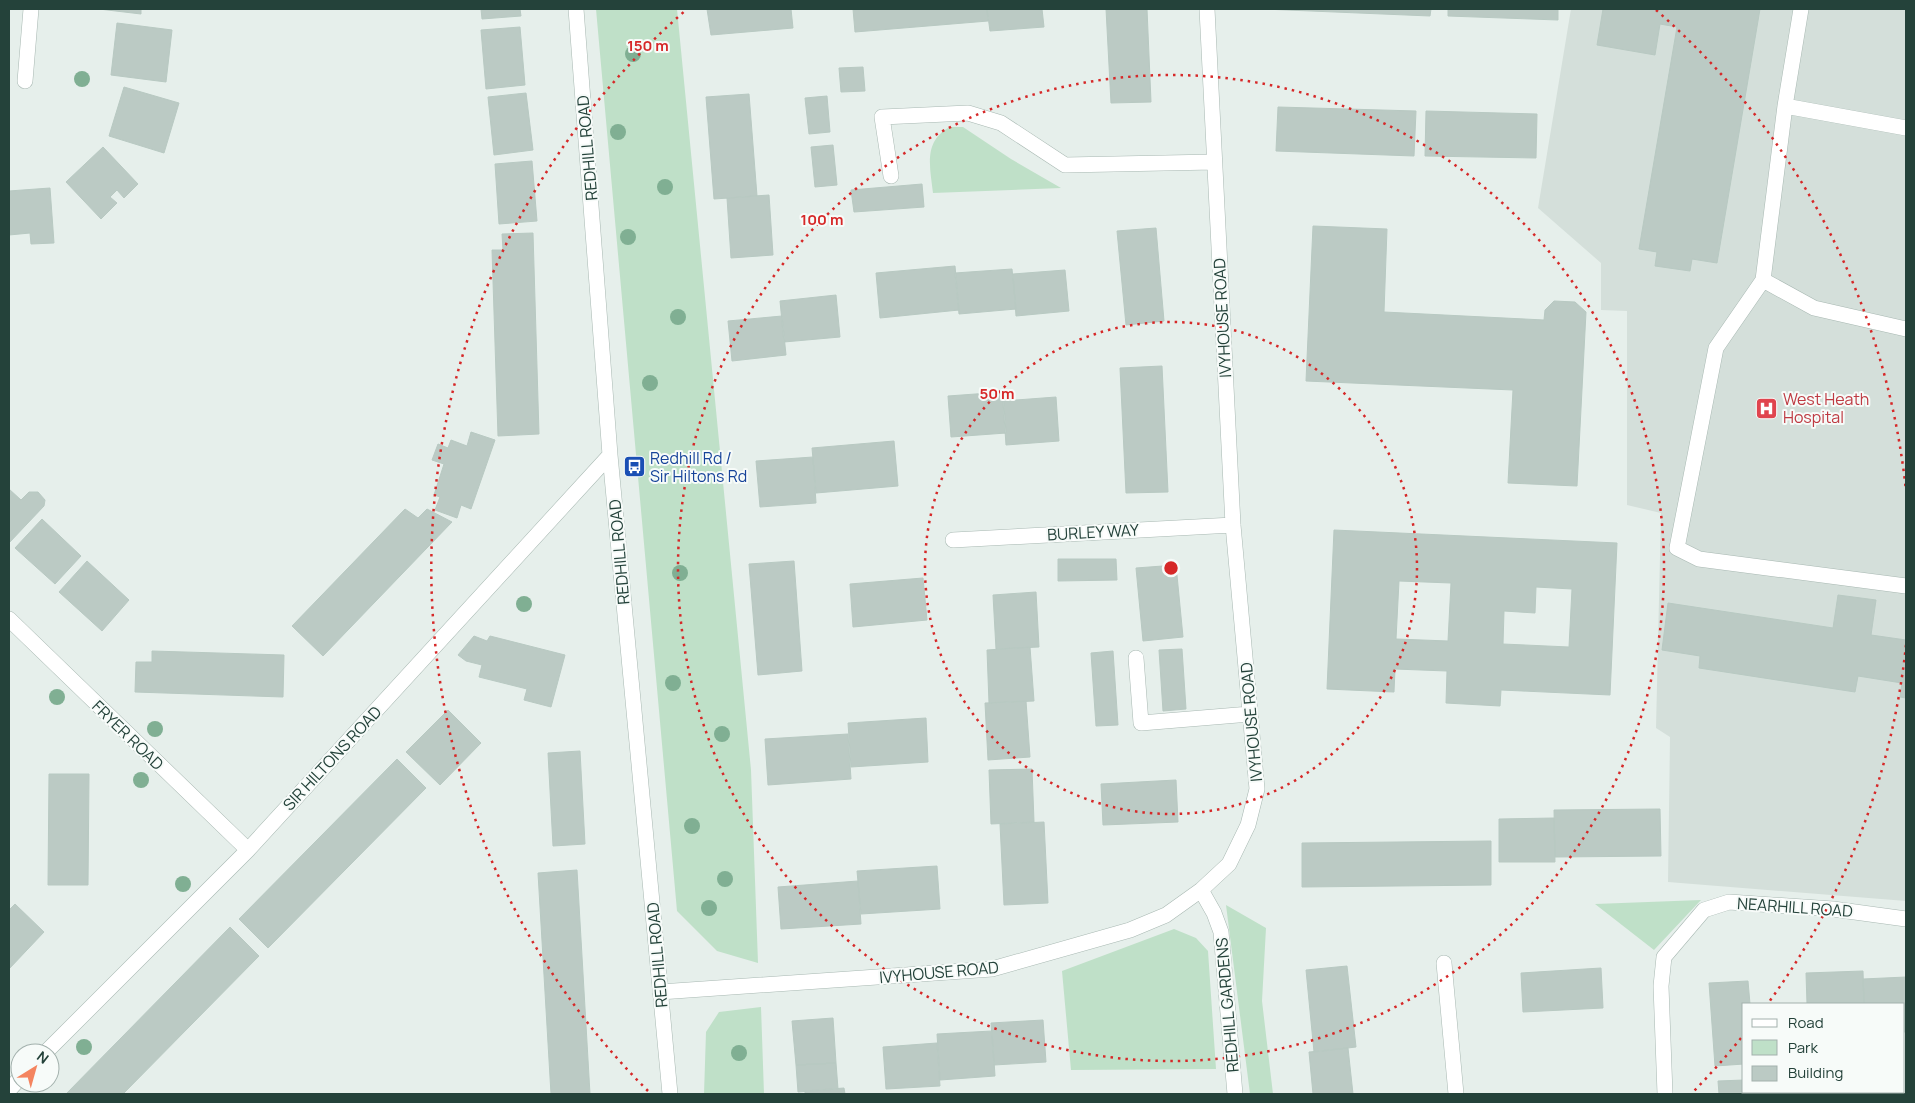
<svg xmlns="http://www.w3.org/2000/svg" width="1915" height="1103" viewBox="0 0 1915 1103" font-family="Manrope,sans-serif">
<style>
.built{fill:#d4dfda}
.green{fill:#bfe0c8}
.building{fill:#bbcac4;stroke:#b8c9c2;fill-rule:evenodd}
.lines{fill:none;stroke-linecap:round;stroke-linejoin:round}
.minor-casing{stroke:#a8b8b2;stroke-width:16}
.minor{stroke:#fff;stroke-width:15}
.tree{fill:#80af93}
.ring{fill:none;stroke:#d62828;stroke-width:2.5;stroke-dasharray:2.5 5}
.labels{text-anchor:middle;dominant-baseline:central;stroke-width:4;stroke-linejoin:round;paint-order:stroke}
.street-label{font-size:16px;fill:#24423a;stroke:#f7fbf9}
.health-label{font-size:16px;fill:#be3a42;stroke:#f7fbf9;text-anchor:start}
.transit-label{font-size:16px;fill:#164399;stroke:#f7fbf9;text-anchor:start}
.centre{fill:#d62828;stroke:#f7fbf9;stroke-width:2.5}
.ring-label{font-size:15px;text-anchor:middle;font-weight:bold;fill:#d62828;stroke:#f7fbf9;stroke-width:4;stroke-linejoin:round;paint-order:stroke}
</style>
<rect width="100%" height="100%" fill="#e6efeb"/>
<path class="built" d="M1571 9H1906V901L1668 882 1670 737 1656 728 1661 513 1627 505V311L1601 310V263L1538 208Z"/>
<path class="green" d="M596 9H677L751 770 758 963 717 951 677 911Z
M950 127H963L1011 159 1061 188 933 193C930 167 923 141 950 127Z
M1701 900 1654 950 1595 904Z
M1226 905 1266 928 1262 1001 1273 1094H1250Z
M1174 929 1196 938 1208 951 1216 1069 1071 1070 1062 971Z
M761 1007 764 1094H704L706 1032 719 1012Z"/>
<path class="building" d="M99 9H141V14Z
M481 9H520L521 16 482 19Z
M707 9H791L793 28 711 35Z
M853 9H987L988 21 855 32Z
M987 9H1042L1044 27 990 31Z
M1106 9H1147L1151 102 1111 103Z
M1263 9H1431L1430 16Z
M1448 9H1558V20L1448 16Z
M1603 9H1760L1717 263 1692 259 1690 271 1655 266 1657 252 1639 249 1677 27 1660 24 1655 55 1597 45Z
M117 23 172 30 166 82 111 75Z
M520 27 525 85 486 89 481 30Z
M863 67 865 91 841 92 839 68Z
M124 87 179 103 164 153 109 136Z
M526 93 533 150 494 155 488 97Z
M749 94 757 196 714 199 706 97Z
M827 96 830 132 809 134 805 98Z
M1278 107 1416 111 1414 156 1276 151Z
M1426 111 1537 114 1536 158 1425 156Z
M833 145 837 185 815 187 811 147Z
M103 147 138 184 124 198 117 190 110 197 117 203 101 219 66 182Z
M532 161 537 221 499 224 495 164Z
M922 184 924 207 854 212 851 190Z
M50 188 54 243 31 244 30 233 9 235V191Z
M769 195 773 255 731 258 727 198Z
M1313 226 1387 229 1384 312 1544 320 1545 310 1554 301 1575 302 1586 312 1577 486 1508 483 1513 390 1306 381Z
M1156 228 1164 321 1126 325 1117 231Z
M533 233 539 434 498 436 492 250H503L502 234Z
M955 266 959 310 880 318 876 273Z
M1012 269 1016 309 959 314 955 273Z
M1065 270 1069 311 1016 316 1013 274Z
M836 295 840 337 784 342 780 301Z
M782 316 786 355 732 361 728 321Z
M1162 366 1168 492 1126 493 1120 368Z
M1003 392 1006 433 951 437 948 396Z
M1056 397 1059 441 1006 445 1003 401Z
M471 432 495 440 471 509 461 505 457 518 435 510 440 497 434 495 444 464 432 460 438 444 448 448 451 440 467 446Z
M894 441 898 486 816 493 812 448Z
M813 457 816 503 760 507 756 461Z
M9 489 21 500 29 492H38L45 500 44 506 9 543Z
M405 509 418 518 427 509 452 522 323 656 292 626Z
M42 519 81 556 55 584 15 548Z
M1334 530 1617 543 1610 695 1501 690 1500 706 1446 703 1447 671 1395 669 1394 692 1327 689ZM1399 581 1451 583 1448 641 1396 639ZM1536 587 1572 589 1569 647 1503 644 1504 611 1535 613Z
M1058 559H1116L1117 580 1058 581Z
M87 561 129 600 102 631 59 592Z
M794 561 802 671 758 675 749 564Z
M1176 565 1183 637 1143 641 1136 568Z
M923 578 927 620 853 627 850 584Z
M1036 592 1039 647 996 649 993 595Z
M1838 595 1876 600 1871 635 1906 640V698L1900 697 1902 683 1858 676 1855 692 1699 668 1700 656 1662 650 1668 603 1833 628Z
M474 636 487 641 490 636 565 655 551 707 524 700 527 689 479 677 482 665 466 661 458 655Z
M1030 647 1034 701 989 703 987 650Z
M1182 649 1186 709 1163 711 1159 650Z
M152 651 284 655 283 697 135 692 136 662H152Z
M1113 651 1118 725 1096 726 1091 653Z
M1026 701 1030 757 988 760 985 703Z
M448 710 481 743 440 785 406 752Z
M926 718 928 762 851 767 848 723Z
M848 734 851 779 768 785 765 739Z
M580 751 585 844 553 846 548 753Z
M397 759 426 788 268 948 239 919Z
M1032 769 1034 822 991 824 989 770Z
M49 774H89L88 885H48Z
M1176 780 1178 822 1103 825 1101 784Z
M1660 809 1661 856 1555 857 1554 810Z
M1554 818 1555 862H1499V819Z
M1044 822 1048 903 1004 905 1000 824Z
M1491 841V885L1302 887V843Z
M937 866 940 909 861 914 857 871Z
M577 870 590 1094H551L538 873Z
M858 881 861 924 781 929 778 887Z
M15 904 44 932 9 969V910Z
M230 927 259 956 123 1094H66Z
M1347 966 1356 1047 1314 1052 1306 970Z
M1601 968 1603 1008 1523 1012 1521 973Z
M1863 971 1864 1004H1807L1806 973Z
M1906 977V1032H1904V1004H1864L1863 979Z
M1748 981 1750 1004H1744V1064L1715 1066 1709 983Z
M833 1018 836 1063 796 1065 792 1021Z
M1043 1020 1046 1062 994 1065 991 1023Z
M992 1031 995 1076 940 1080 937 1034Z
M937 1043 940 1086 886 1089 883 1047Z
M1348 1048 1353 1094H1313L1309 1052Z
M836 1063 838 1089 798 1092 796 1065Z
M1744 1080V1092H1758V1094H1719L1718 1081Z
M844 1088 845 1094H805V1091Z"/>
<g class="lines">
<defs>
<path id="minor" d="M576 9 610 455 670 1094
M1801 9 1785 106 1763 280 1716 348 1677 548 1699 559 1906 586
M25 81 31 9
M1785 106 1906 128
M891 176 882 117 968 113 1001 123 1065 165 1214 162
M1763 280 1814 308 1906 329
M953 540 1233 525
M9 619 248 850
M1136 658 1141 723 1250 714
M1201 890 1214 913 1221 932 1235 1094
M1444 963 1456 1094
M660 992 992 969 1130 930 1166 915 1201 890 1229 864 1248 825 1257 789 1233 525 1207 9
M45 1053 248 850 610 455
M9 1090 20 1078
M1665 1094 1661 986 1664 957 1704 910 1729 902 1833 909 1906 919"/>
</defs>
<use href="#minor" class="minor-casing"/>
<use href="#minor" class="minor"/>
</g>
<g class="tree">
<circle cx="633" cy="54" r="8"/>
<circle cx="82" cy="79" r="8"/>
<circle cx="618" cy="132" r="8"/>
<circle cx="665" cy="187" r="8"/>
<circle cx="628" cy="237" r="8"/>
<circle cx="678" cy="317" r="8"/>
<circle cx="650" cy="383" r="8"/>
<circle cx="680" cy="573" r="8"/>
<circle cx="524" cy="604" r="8"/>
<circle cx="673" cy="683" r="8"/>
<circle cx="57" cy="697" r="8"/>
<circle cx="155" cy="729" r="8"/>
<circle cx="722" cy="734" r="8"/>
<circle cx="141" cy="780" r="8"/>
<circle cx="692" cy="826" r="8"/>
<circle cx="725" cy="879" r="8"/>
<circle cx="183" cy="884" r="8"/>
<circle cx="709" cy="908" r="8"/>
<circle cx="84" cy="1047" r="8"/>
<circle cx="739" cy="1053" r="8"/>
</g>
<g class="ring">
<circle cx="1171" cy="568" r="246"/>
<circle cx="1171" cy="568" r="493"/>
<path d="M1906 645A739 739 0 0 1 1769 1002M1741 1038A739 739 0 0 1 1694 1091M648 1091A739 739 0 0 1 686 10M1656 10A739 739 0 0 1 1906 491"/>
</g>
<defs>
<symbol id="hospital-square" viewBox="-11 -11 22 22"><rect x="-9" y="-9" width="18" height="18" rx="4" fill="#e0444e" stroke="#f7fbf9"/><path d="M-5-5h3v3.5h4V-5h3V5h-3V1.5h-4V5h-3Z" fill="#fff"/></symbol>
<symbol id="bus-square" viewBox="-11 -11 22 22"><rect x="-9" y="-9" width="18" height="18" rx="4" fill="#1a4fb4" stroke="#f7fbf9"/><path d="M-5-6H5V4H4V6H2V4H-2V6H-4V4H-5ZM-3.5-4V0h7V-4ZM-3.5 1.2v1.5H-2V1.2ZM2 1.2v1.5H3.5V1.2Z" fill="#fff"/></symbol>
</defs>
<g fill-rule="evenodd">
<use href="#hospital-square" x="1754" y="396" width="25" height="25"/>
<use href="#bus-square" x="622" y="454" width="25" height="25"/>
</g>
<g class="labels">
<g class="street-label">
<text transform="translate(587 148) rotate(-95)">REDHILL ROAD</text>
<text transform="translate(1222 318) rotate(-93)">IVYHOUSE ROAD</text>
<text transform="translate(1093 532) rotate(-3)">BURLEY WAY</text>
<text transform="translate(619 552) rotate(-95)">REDHILL ROAD</text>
<text transform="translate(1251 722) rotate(-95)">IVYHOUSE ROAD</text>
<text transform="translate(128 735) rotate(44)">FRYER ROAD</text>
<text transform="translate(332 758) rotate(-47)">SIR HILTONS ROAD</text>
<text transform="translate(1795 907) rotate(4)">NEARHILL ROAD</text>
<text transform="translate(657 955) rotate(-95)">REDHILL ROAD</text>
<text transform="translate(939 972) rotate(-5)">IVYHOUSE ROAD</text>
<text transform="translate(1227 1005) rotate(-95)">REDHILL GARDENS</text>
</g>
<g class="health-label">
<text x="1783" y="399">West Heath<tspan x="1783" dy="18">Hospital</tspan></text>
</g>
<g class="transit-label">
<text x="650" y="458">Redhill Rd /<tspan x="650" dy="18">Sir Hiltons Rd</tspan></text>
</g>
</g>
<circle cx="1171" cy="568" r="8" class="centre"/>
<g class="ring-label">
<text x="648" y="51">150 m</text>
<text x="822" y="225">100 m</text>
<text x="997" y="399">50 m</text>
</g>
<rect width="1915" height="1103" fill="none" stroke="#24423a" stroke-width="20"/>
<rect x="1742" y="1003" width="162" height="90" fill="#f7fbf9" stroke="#a3b1ad"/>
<rect x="1752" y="1019" width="25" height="8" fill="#ffffff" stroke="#a3b1ad"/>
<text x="1788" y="1028" font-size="15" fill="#24423a">Road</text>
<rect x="1752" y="1040" width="25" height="15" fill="#bfe0c8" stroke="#a3b1ad"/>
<text x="1788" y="1053" font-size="15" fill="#24423a">Park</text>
<rect x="1752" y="1066" width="25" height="15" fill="#bbcac4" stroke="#a3b1ad"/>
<text x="1788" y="1078" font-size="15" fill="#24423a">Building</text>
<g transform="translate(35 1068) rotate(37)"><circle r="24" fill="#f7fbf9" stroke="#a3b1ad"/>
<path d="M0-4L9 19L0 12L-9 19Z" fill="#f4845f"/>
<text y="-8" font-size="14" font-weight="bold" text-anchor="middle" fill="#24423a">N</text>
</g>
</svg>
